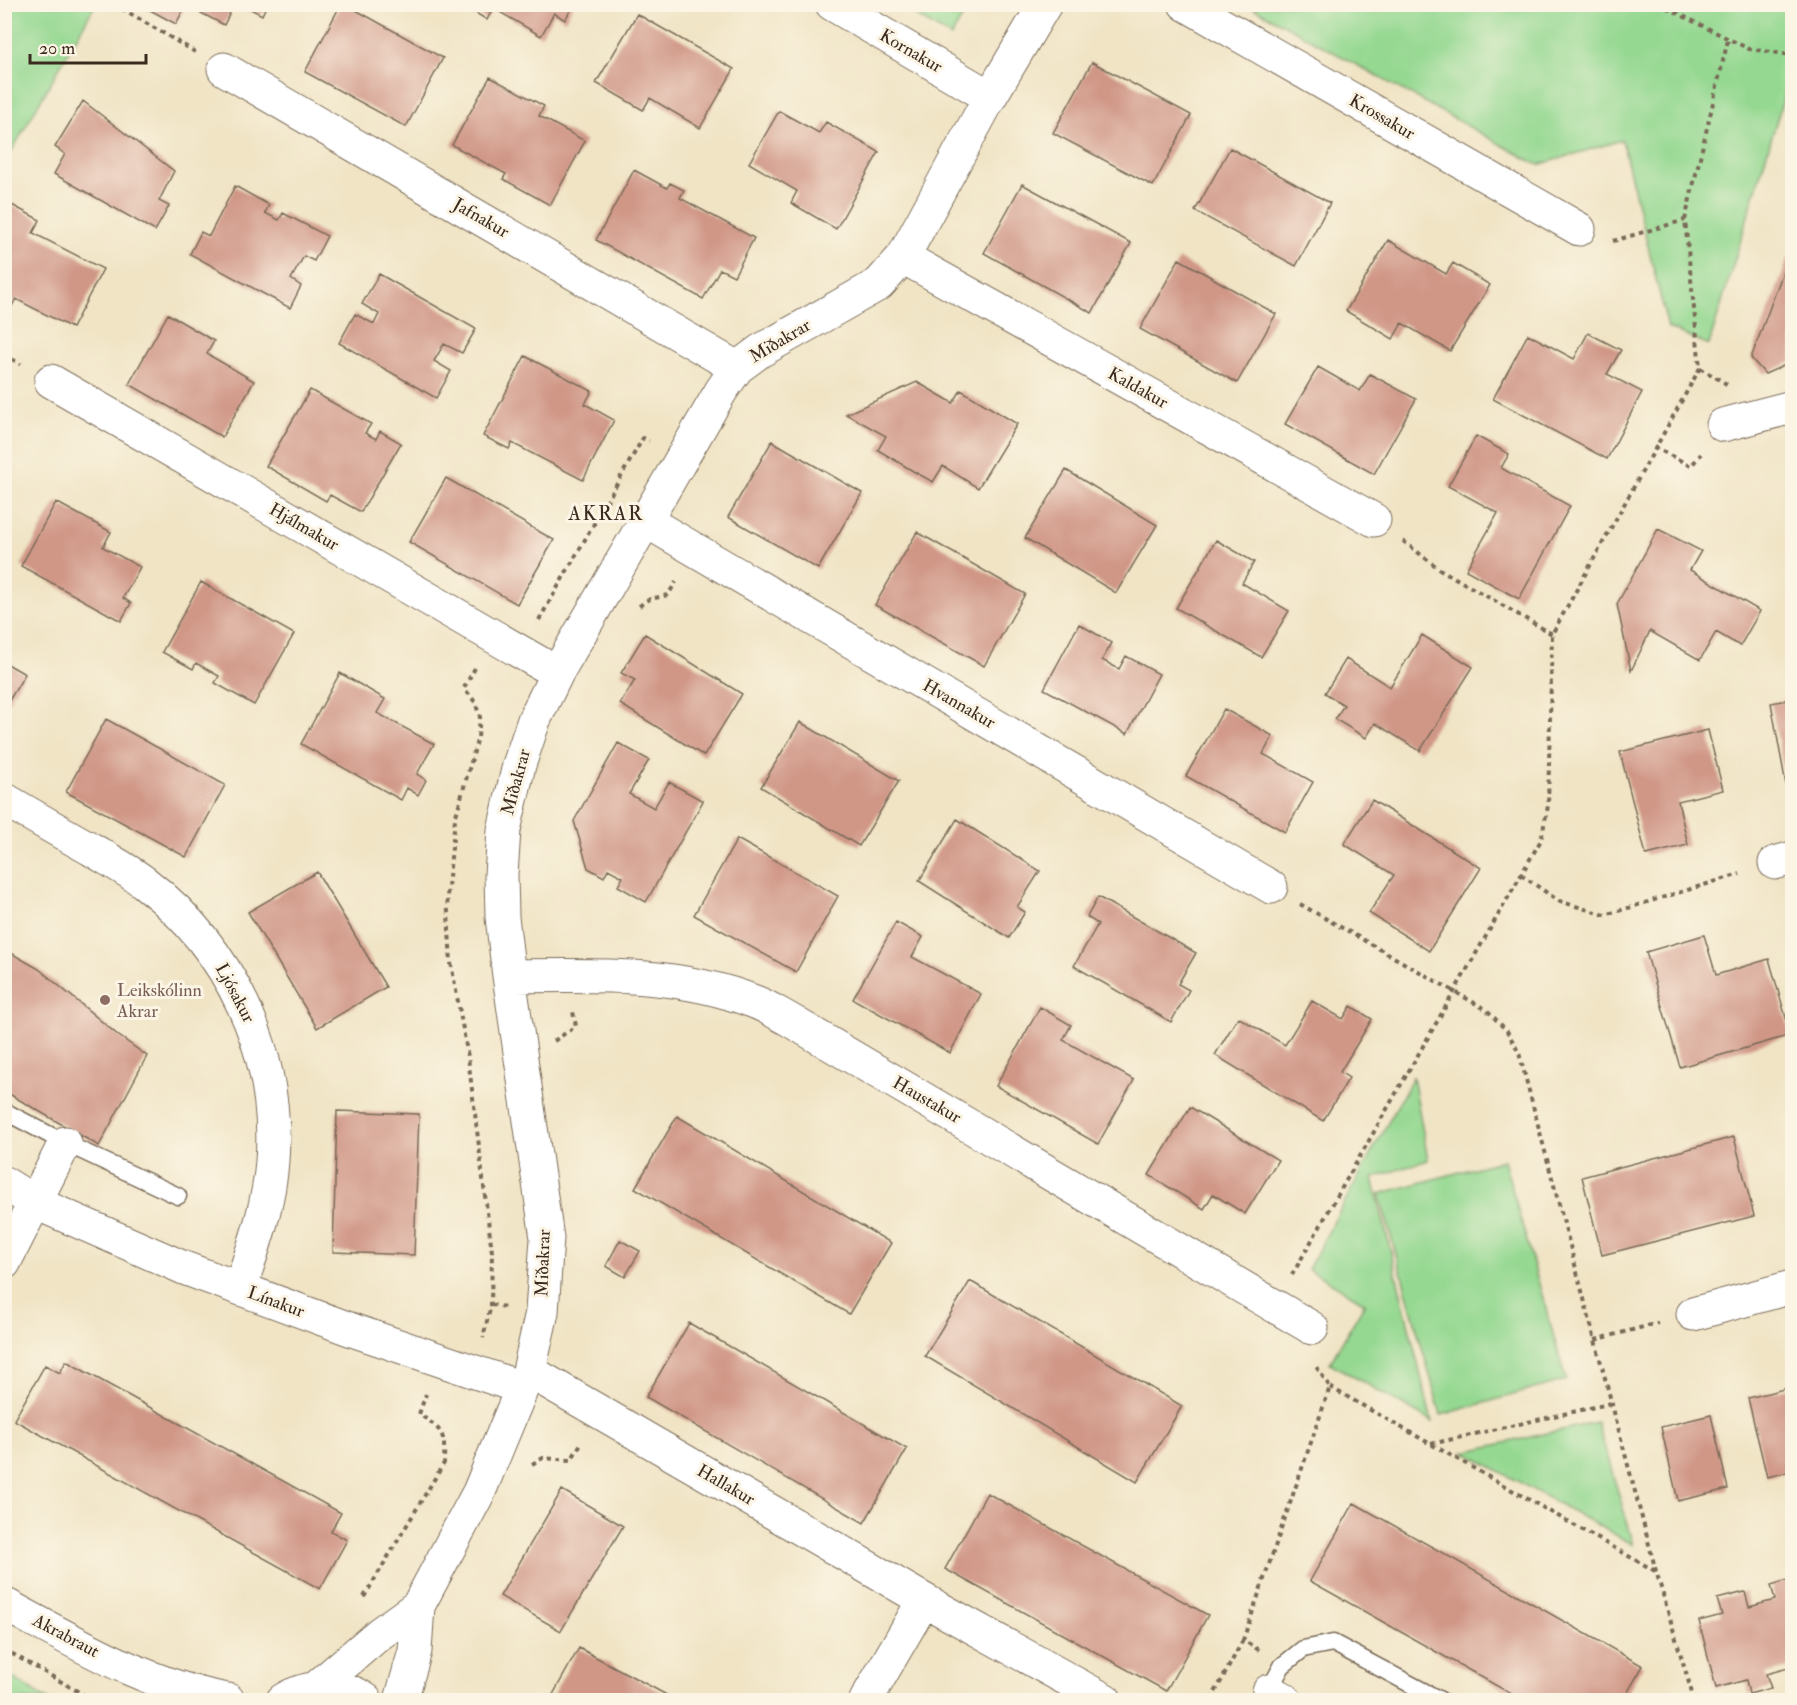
<svg xmlns="http://www.w3.org/2000/svg" width="1797" height="1705" viewBox="0 0 1797 1705" font-family="'IM FELL Double Pica',serif">
<style>
.green{fill:#94d891;stroke:#688158;stroke-width:1.5}
.building{fill:#d09787}
.lines{fill:none;stroke-linecap:round;stroke-linejoin:round}
.lane-casing{stroke:#7a6b58;stroke-width:19}
.street-casing{stroke:#7a6b58;stroke-width:35}
.path{stroke:#7a6b58;stroke-width:4;stroke-dasharray:4.5 4.5;stroke-linecap:butt}
.lane{stroke:#fff;stroke-width:16}
.street{stroke:#fff;stroke-width:33}
.education-dot{fill:#8d6e63;stroke:#fcf5e5;stroke-width:2}
.labels{text-anchor:middle;dominant-baseline:central;stroke-width:6;stroke-linejoin:round;paint-order:stroke}
.street-label{font-size:18px;fill:#3b2a1e;stroke:#fcf5e5}
.education-label{font-size:18px;fill:#785e54;stroke:#fcf5e5;text-anchor:start}
.neighbourhood-label{font-size:20px;letter-spacing:1.5px;fill:#3b2a1e;stroke:#fcf5e5}
</style>
<rect width="100%" height="100%" fill="#fcf5e5"/>
<filter id="ink" filterUnits="userSpaceOnUse"><feTurbulence type="fractalNoise" baseFrequency=".0167" numOctaves="2"/><feDisplacementMap in="SourceGraphic" scale="12" xChannelSelector="R" yChannelSelector="G"/><feConvolveMatrix kernelMatrix="1 2 1 2 8 2 1 2 1" color-interpolation-filters="sRGB"/></filter>
<filter id="wash" filterUnits="userSpaceOnUse"><feTurbulence type="fractalNoise" baseFrequency=".008" numOctaves="4" result="noise"/><feDisplacementMap in="SourceGraphic" scale="24" xChannelSelector="R" yChannelSelector="G"/><feGaussianBlur stdDeviation="1.35" result="paint"/><feColorMatrix in="noise" values="0 0 0 0 0 0 0 0 0 0 0 0 0 0 0 0 0 1.4 0 .05"/><feComposite in="paint" operator="in"/></filter>
<g filter="url(#wash)">
<rect width="100%" height="100%" fill="#f0e4c5"/>
<path class="green" d="M5 4 95 5 5 163 4 5Z
M898 5H969L951 37Z
M1248 5H1792V70L1709 345 1668 328 1622 140 1538 165Z
M1413 1077 1428 1160 1373 1178 1432 1422 1330 1363 1365 1303 1308 1269Z
M1504 1160 1566 1380 1441 1415 1379 1194Z
M1597 1422 1634 1545 1464 1452Z
M5 1673 48 1700H5Z"/>
<g id="blocks">
<path class="building" d="M139 4H234L224 25 186 5 176 24Z
M241 4H267L262 15Z
M341 4 354 9 443 58 406 127 305 72Z
M461 4H574L565 20 554 13 541 36 493 8 487 20Z
M637 14 734 69 700 128 650 98 643 110 596 83Z
M1092 62 1191 115 1153 186 1053 133Z
M490 77 544 106 539 116 585 141 550 205 503 179 506 174 452 145Z
M83 101 174 171 159 201 169 206 155 231 54 174 65 154 55 147Z
M779 111 819 133 826 122 879 152 836 229 791 203 797 191 749 163Z
M1230 148 1330 203 1296 266 1195 211Z
M634 170 667 188 670 183 684 190 680 198 754 238 734 276 720 269 703 299 596 240Z
M1022 184 1131 243 1092 313 984 253Z
M235 186 269 205 265 213 279 220 283 213 327 236 314 261 304 256 291 279 301 286 290 308 190 254 201 232 209 236Z
M10 204 40 220 33 233 103 269 72 328 16 299 4 320V215Z
M1388 240 1446 274 1453 263 1490 285 1450 351 1402 323 1393 339 1346 311Z
M1792 257V362L1765 374 1751 358 1788 259Z
M1179 259 1276 314 1237 383 1140 329Z
M379 274 476 329 462 353 444 344 434 361 451 371 436 398 339 343 355 314 374 324 379 314 362 304Z
M168 314 214 341 207 354 254 381 222 437 129 384Z
M1588 333 1621 350 1607 374 1642 392 1607 459 1493 399 1528 334 1574 359Z
M525 356 592 391 585 404 614 420 583 480 512 443 509 449 483 436Z
M1318 367 1360 391 1370 374 1416 399 1374 474 1285 424Z
M917 382 953 403 961 390 1017 424 978 488 943 466 933 482 913 471 878 450 886 436 846 414Z
M310 390 371 424 365 433 376 439 380 431 401 443 361 512 330 495 326 501 266 466Z
M1476 436 1509 454 1501 468 1570 506 1519 599 1466 570 1498 513 1448 486Z
M772 441 862 493 818 569 728 517Z
M1066 470 1157 525 1116 593 1025 538Z
M446 478 554 540 517 604 409 542Z
M56 502 111 532 103 547 140 567 123 598 131 603 121 621 21 566Z
M1658 529 1701 551 1690 570 1760 611 1740 646 1716 632 1700 660 1650 631 1631 671 1617 604Z
M917 532 1025 594 984 666 875 605Z
M1216 540 1254 562 1242 583 1289 611 1261 657 1176 608Z
M201 582 294 634 254 705 215 683 219 676 196 663 193 669 162 652Z
M1079 624 1112 643 1102 660 1119 669 1126 656 1159 674 1127 734 1044 689Z
M645 634 742 694 704 756 620 704 635 680 621 673Z
M1422 635 1473 667 1420 751 1375 723 1366 738 1335 719 1344 705 1325 693 1346 659 1390 687Z
M4 662 25 674 4 709Z
M340 673 385 699 377 713 434 744 417 774 426 780 418 795 407 788 401 800 301 744Z
M1792 699V812H1791L1771 703Z
M1224 709 1273 736 1263 754 1313 782 1285 832 1186 776Z
M106 719 225 785 186 857 66 792Z
M800 722 899 781 859 846 761 787Z
M1708 730 1723 790 1678 801 1688 845 1646 855 1620 752Z
M618 743 649 760 629 794 654 808 669 782 703 801 646 902 618 886 623 877 608 869 604 877 588 868 574 821Z
M1372 800 1481 868 1429 951 1369 913 1394 875 1344 844Z
M957 819 1040 871 1017 907 1025 912 1009 938 919 881Z
M737 839 838 896 796 972 694 915Z
M317 872 386 987 317 1028 248 912Z
M1098 897 1196 953 1178 984 1189 990 1171 1022 1074 966 1098 924 1087 917Z
M896 922 923 937 912 957 981 994 950 1053 853 999Z
M1704 935 1716 975 1769 959 1791 1035 1680 1067 1646 952Z
M4 949 39 969 119 1036 147 1056 99 1146 4 1091Z
M1312 1001 1343 1019 1351 1006 1372 1019 1340 1072 1349 1078 1323 1121 1215 1055 1238 1017 1285 1045Z
M1040 1007 1071 1025 1063 1040 1134 1080 1098 1144 996 1086Z
M1190 1107 1278 1160 1245 1214 1213 1194 1204 1209 1149 1175Z
M337 1111 419 1114 414 1255 333 1252Z
M677 1116 891 1243 849 1314 635 1188Z
M1734 1137 1754 1216 1602 1255 1582 1177Z
M620 1240 640 1251 625 1277 606 1266Z
M970 1281 1182 1406 1137 1482 925 1356Z
M689 1323 907 1449 864 1523 646 1397Z
M66 1361 341 1513 331 1531 347 1540 320 1589 14 1420 45 1365 60 1373Z
M1792 1387V1471L1767 1477 1748 1398Z
M1711 1415 1728 1489 1678 1501 1661 1427Z
M562 1490 623 1526 561 1631 500 1596Z
M987 1493 1208 1615 1166 1691 945 1569Z
M1354 1503 1643 1666 1623 1700H1522L1310 1581Z
M1792 1579V1667L1766 1674 1771 1688 1749 1694 1746 1680 1716 1688 1699 1621 1722 1615 1717 1599 1745 1592 1749 1607 1775 1600 1771 1585Z
M579 1648 676 1700H550Z"/>
</g>
</g>
<g filter="url(#ink)">
<use href="#blocks" fill-opacity="0" stroke="#7a6b58" stroke-width="1.5"/>
<g class="lines">
<defs>
<path id="lane" d="M4 1111 65 1143 178 1196
M1267 1694 1282 1666 1303 1649 1333 1643 1440 1700"/>
<path id="street" d="M832 4 990 97
M1185 4 1579 229
M224 69 737 368
M903 257 1374 520
M51 381 557 673
M1723 425 1792 407
M646 521 1271 887
M4 799C33 816 62 833 91 849 109 860 128 870 145 883 230 948 280 1053 272 1161 269 1205 254 1246 240 1288
M1775 863 1792 858
M509 976C591 975 677 971 755 1002 766 1006 777 1013 788 1019L1312 1328
M4 1183 36 1203 184 1268 355 1331 522 1388
M4 1263 65 1143
M1693 1314 1792 1287
M529 1371 924 1600 1105 1700
M4 1604C75 1642 148 1686 228 1700
M316 1688 379 1634 418 1606
M1269 1691 1285 1700
M283 1700C307 1685 343 1683 366 1700
M401 1700 415 1651 418 1606 479 1492 529 1371 542 1312 547 1238 509 976 502 917 501 875 504 830 519 765 534 720 557 673 721 391 737 368 760 351 879 284 903 257 990 97 1045 4
M866 1700 924 1600"/>
</defs>
<use href="#lane" class="lane-casing"/>
<use href="#street" class="street-casing"/>
<path class="path" d="M114 4 195 52
M1659 4 1749 49 1792 55
M1613 241 1685 220
M4 355 21 364
M1700 368 1730 386
M1654 447 1691 466 1701 454
M1403 541 1441 570 1552 634
M639 606 650 599 668 595 676 582
M539 620 643 438 649 441
M475 668 464 688 475 702 480 717 478 737 455 819 447 896 451 963 468 1057 492 1252 491 1305 483 1338
M1521 875 1559 901 1605 915 1740 874
M1300 904 1487 1010 1507 1031 1519 1053 1656 1571 1694 1700
M554 1041 576 1026 573 1012
M1292 1275 1541 840 1548 806 1552 634 1700 368 1685 220 1728 40
M491 1305 506 1307
M1595 1340 1658 1323
M1330 1387 1655 1571
M1431 1444 1612 1403
M532 1464 543 1458 571 1460 582 1442
M364 1597 444 1463C445 1433 444 1431 419 1414L426 1394
M4 1649 93 1700
M1259 1650 1243 1640 1330 1387 1315 1365
M1211 1700 1243 1640"/>
<use href="#lane" class="lane"/>
<use href="#street" class="street"/>
</g>
</g>
<circle class="education-dot" cx="105" cy="1000" r="6"/>
<g class="labels">
<g class="street-label">
<text transform="translate(911 51) rotate(30)">Kornakur</text>
<text transform="translate(1382 117) rotate(30)">Krossakur</text>
<text transform="translate(481 218) rotate(30)">Jafnakur</text>
<text transform="translate(780 341) rotate(-31)">Miðakrar</text>
<text transform="translate(1138 388) rotate(29)">Kaldakur</text>
<text transform="translate(304 527) rotate(30)">Hjálmakur</text>
<text transform="translate(959 704) rotate(30)">Hvannakur</text>
<text transform="translate(516 782) rotate(-75)">Miðakrar</text>
<text transform="translate(235 993) rotate(62)">Ljósakur</text>
<text transform="translate(927 1100) rotate(30)">Haustakur</text>
<text transform="translate(543 1263) rotate(-88)">Miðakrar</text>
<text transform="translate(276 1302) rotate(20)">Línakur</text>
<text transform="translate(726 1485) rotate(30)">Hallakur</text>
<text transform="translate(66 1636) rotate(28)">Akrabraut</text>
</g>
<g class="education-label">
<text x="117" y="990">Leikskólinn<tspan x="117" dy="21">Akrar</tspan></text>
</g>
<g class="neighbourhood-label">
<text x="606" y="513">AKRAR</text>
</g>
</g>
<rect width="1797" height="1705" fill="none" stroke="#fcf5e5" stroke-width="24"/>
<path d="M30 54v9h116v-9" fill="none" stroke="#3b2a1e" stroke-width="3"/>
<text x="39" y="54" font-size="18" fill="#3b2a1e" stroke="#fcf5e5" stroke-width="4.5" paint-order="stroke">20 m</text>
</svg>
